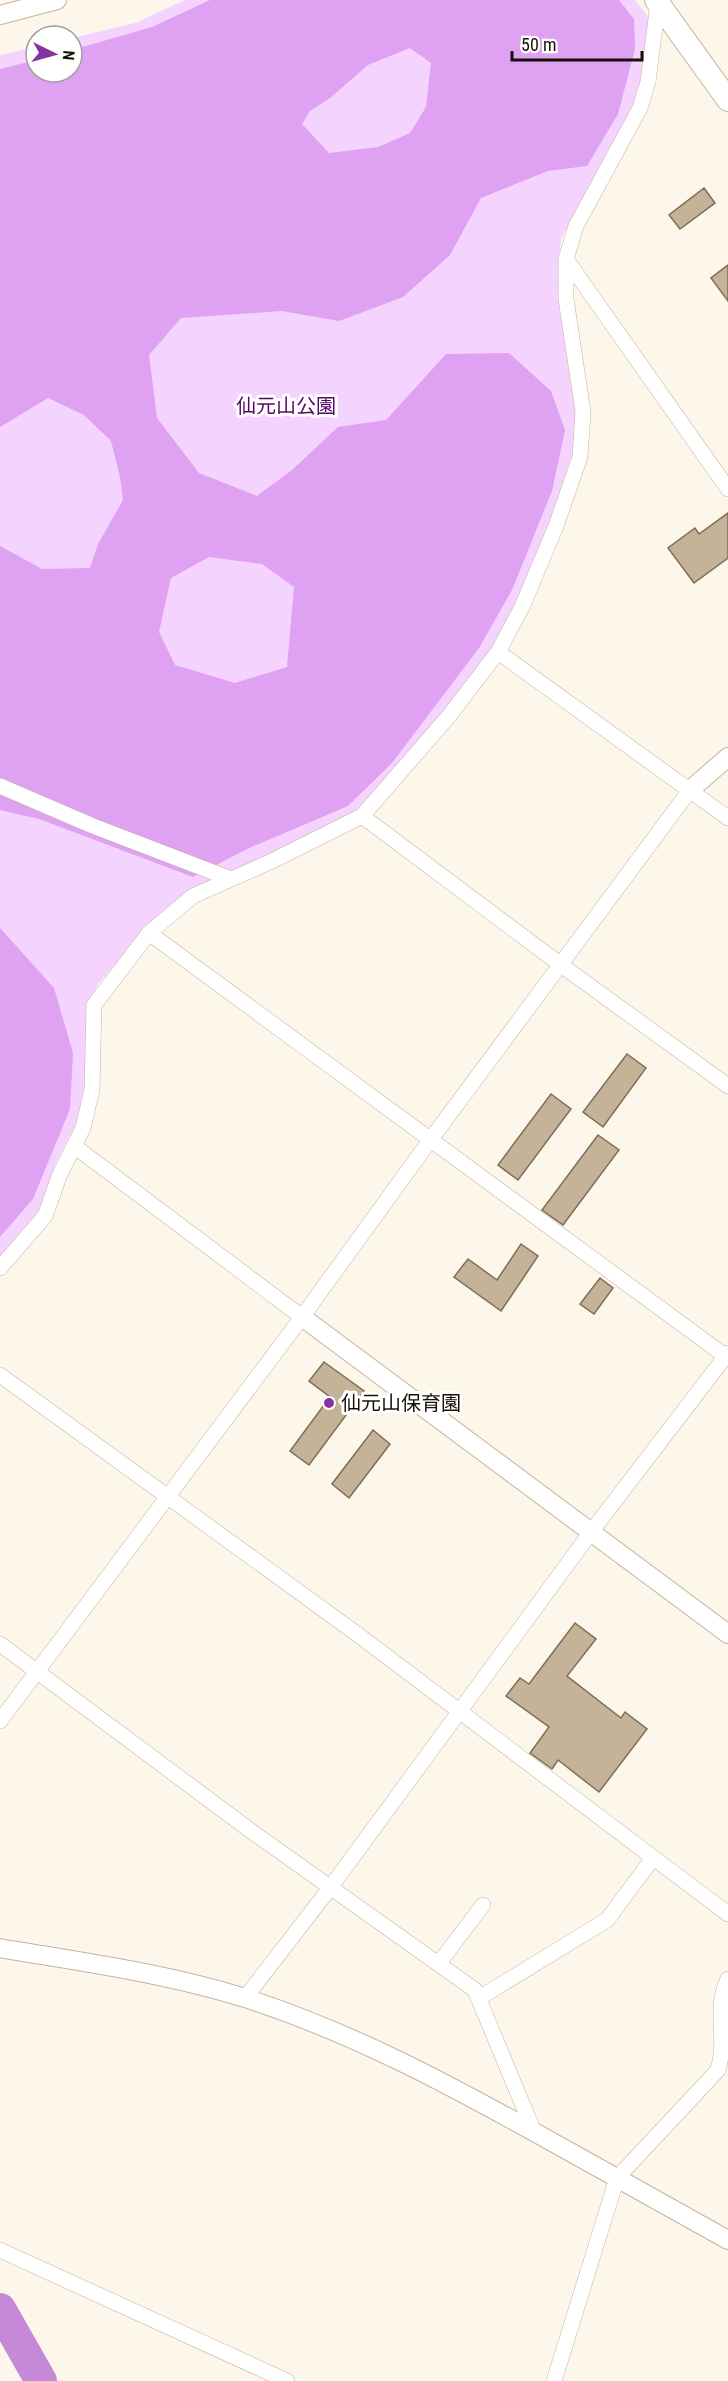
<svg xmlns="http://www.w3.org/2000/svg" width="728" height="2381" viewBox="0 0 728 2381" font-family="'Roboto Condensed','Noto Sans JP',sans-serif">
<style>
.green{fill:#f5d3ff}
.forest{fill:#dfa1f1;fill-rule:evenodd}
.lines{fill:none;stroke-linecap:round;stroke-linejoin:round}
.river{stroke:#c589d7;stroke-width:32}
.building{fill:#c5b399;stroke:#7d6d54;stroke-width:1.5}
.minor-casing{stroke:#c6b499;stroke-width:16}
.tertiary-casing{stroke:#c6b499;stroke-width:20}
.primary-casing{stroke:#c6b499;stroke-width:24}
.minor{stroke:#fff;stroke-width:15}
.tertiary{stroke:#fff;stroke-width:18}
.primary{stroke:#fff;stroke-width:22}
.poi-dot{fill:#88329f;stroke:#fff;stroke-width:2}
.labels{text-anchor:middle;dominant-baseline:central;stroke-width:6;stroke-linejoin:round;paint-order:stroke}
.park-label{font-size:20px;fill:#560569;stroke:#fff}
.poi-label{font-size:20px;fill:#161007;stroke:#fff;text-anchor:start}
</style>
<rect width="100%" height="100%" fill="#fdf6eb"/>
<path class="green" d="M185 0H635L649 18 645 69 635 106 561 239 559 260 578 420 572 454 545 537 519 604 493 649 443 716 355 815 155 918 98 984 88 1006 85 1084 76 1124 55 1164 44 1201 31 1224 0 1258V55L36 47V72H72V38L135 23Z"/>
<path class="forest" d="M210 0H619L634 19 635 49 618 114 587 166 548 171 481 198 450 255 403 297 339 321 282 311 181 318 149 355 157 418 199 473 257 496 292 470 338 427 386 420 446 354 509 353 551 391 565 430 552 491 512 590 479 648 392 763 348 806 249 848 193 877 39 819 0 810V546L42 569 90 568 98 544 123 500 120 477 111 441 84 415 48 398 0 427V69L36 60V72H72V50L152 27ZM410 48 431 63 426 107 410 133 378 147 329 153 302 124 310 111 330 98 368 65ZM209 557 262 564 294 587 287 667 235 683 175 665 159 632 171 578Z
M0 928 54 988 73 1053 70 1109 33 1199 0 1237Z"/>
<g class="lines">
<path class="river" d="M0 2309 41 2381"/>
</g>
<path class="building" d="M704 188 715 203 680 229 669 215Z
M728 265V301L711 278Z
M728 513V558L694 583 668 548 695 528 699 534Z
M627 1054 646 1068 603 1127 583 1112Z
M551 1094 571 1109 518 1180 498 1165Z
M598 1135 619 1150 563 1225 542 1210Z
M521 1244 538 1256 501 1311 454 1277 468 1259 497 1280Z
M600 1278 613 1288 594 1314 580 1304Z
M324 1362 364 1391 309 1465 290 1451 330 1397 309 1381Z
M373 1430 390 1444 349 1498 332 1484Z
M575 1623 596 1639 567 1676 621 1718 625 1712 647 1729 599 1792 558 1760 552 1769 530 1753 549 1727 506 1696 520 1678 529 1684Z"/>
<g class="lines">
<defs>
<path id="minor" d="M566 259 728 489
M498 652 728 818
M0 786 93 826 231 879
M362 816 561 965 728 1086
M149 933 728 1358
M74 1146 302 1317
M0 1268 45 1216 60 1174 83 1128 92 1090 94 1005 149 933 193 896 272 861 362 816 449 716 498 652 522 607 556 526 580 457 583 412 566 299V259L576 226 640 108 648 82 658 3
M0 1375 357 1634 728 1914
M0 1644 251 1831 475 1990 534 2132
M0 1721 302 1317 431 1139 690 790
M439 1963 483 1905
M245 1998 330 1888 591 1532 728 1353
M479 1998 607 1920 653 1858
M0 2250 287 2381
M554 2381 617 2178 718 2070C728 2037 713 2010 728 1979"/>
<path id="tertiary" d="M0 15 57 0
M690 790 728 757
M302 1317 728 1634
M0 1948C82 1962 165 1973 245 1998 351 2032 448 2084 545 2138 606 2172 667 2206 728 2240"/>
<path id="primary" d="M656 0 728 100"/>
</defs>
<use href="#minor" class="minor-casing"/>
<use href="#tertiary" class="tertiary-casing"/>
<use href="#primary" class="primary-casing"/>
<use href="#minor" class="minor"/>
<use href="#tertiary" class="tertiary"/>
<use href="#primary" class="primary"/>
</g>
<circle class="poi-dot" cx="329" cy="1403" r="6"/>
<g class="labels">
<g class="park-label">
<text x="286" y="406">仙元山公園</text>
</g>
<g class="poi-label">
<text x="341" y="1403">仙元山保育園</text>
</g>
</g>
<g transform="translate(54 54) rotate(95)"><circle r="28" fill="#ffffff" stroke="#a29f9c" stroke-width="1.5"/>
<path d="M0-4.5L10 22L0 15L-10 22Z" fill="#88329f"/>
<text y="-9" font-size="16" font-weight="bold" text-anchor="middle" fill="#161007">N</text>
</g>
<path d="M512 51v9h130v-9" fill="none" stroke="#161007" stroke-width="3"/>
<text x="521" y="51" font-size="18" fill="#161007" stroke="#ffffff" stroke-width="4.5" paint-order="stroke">50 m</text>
</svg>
